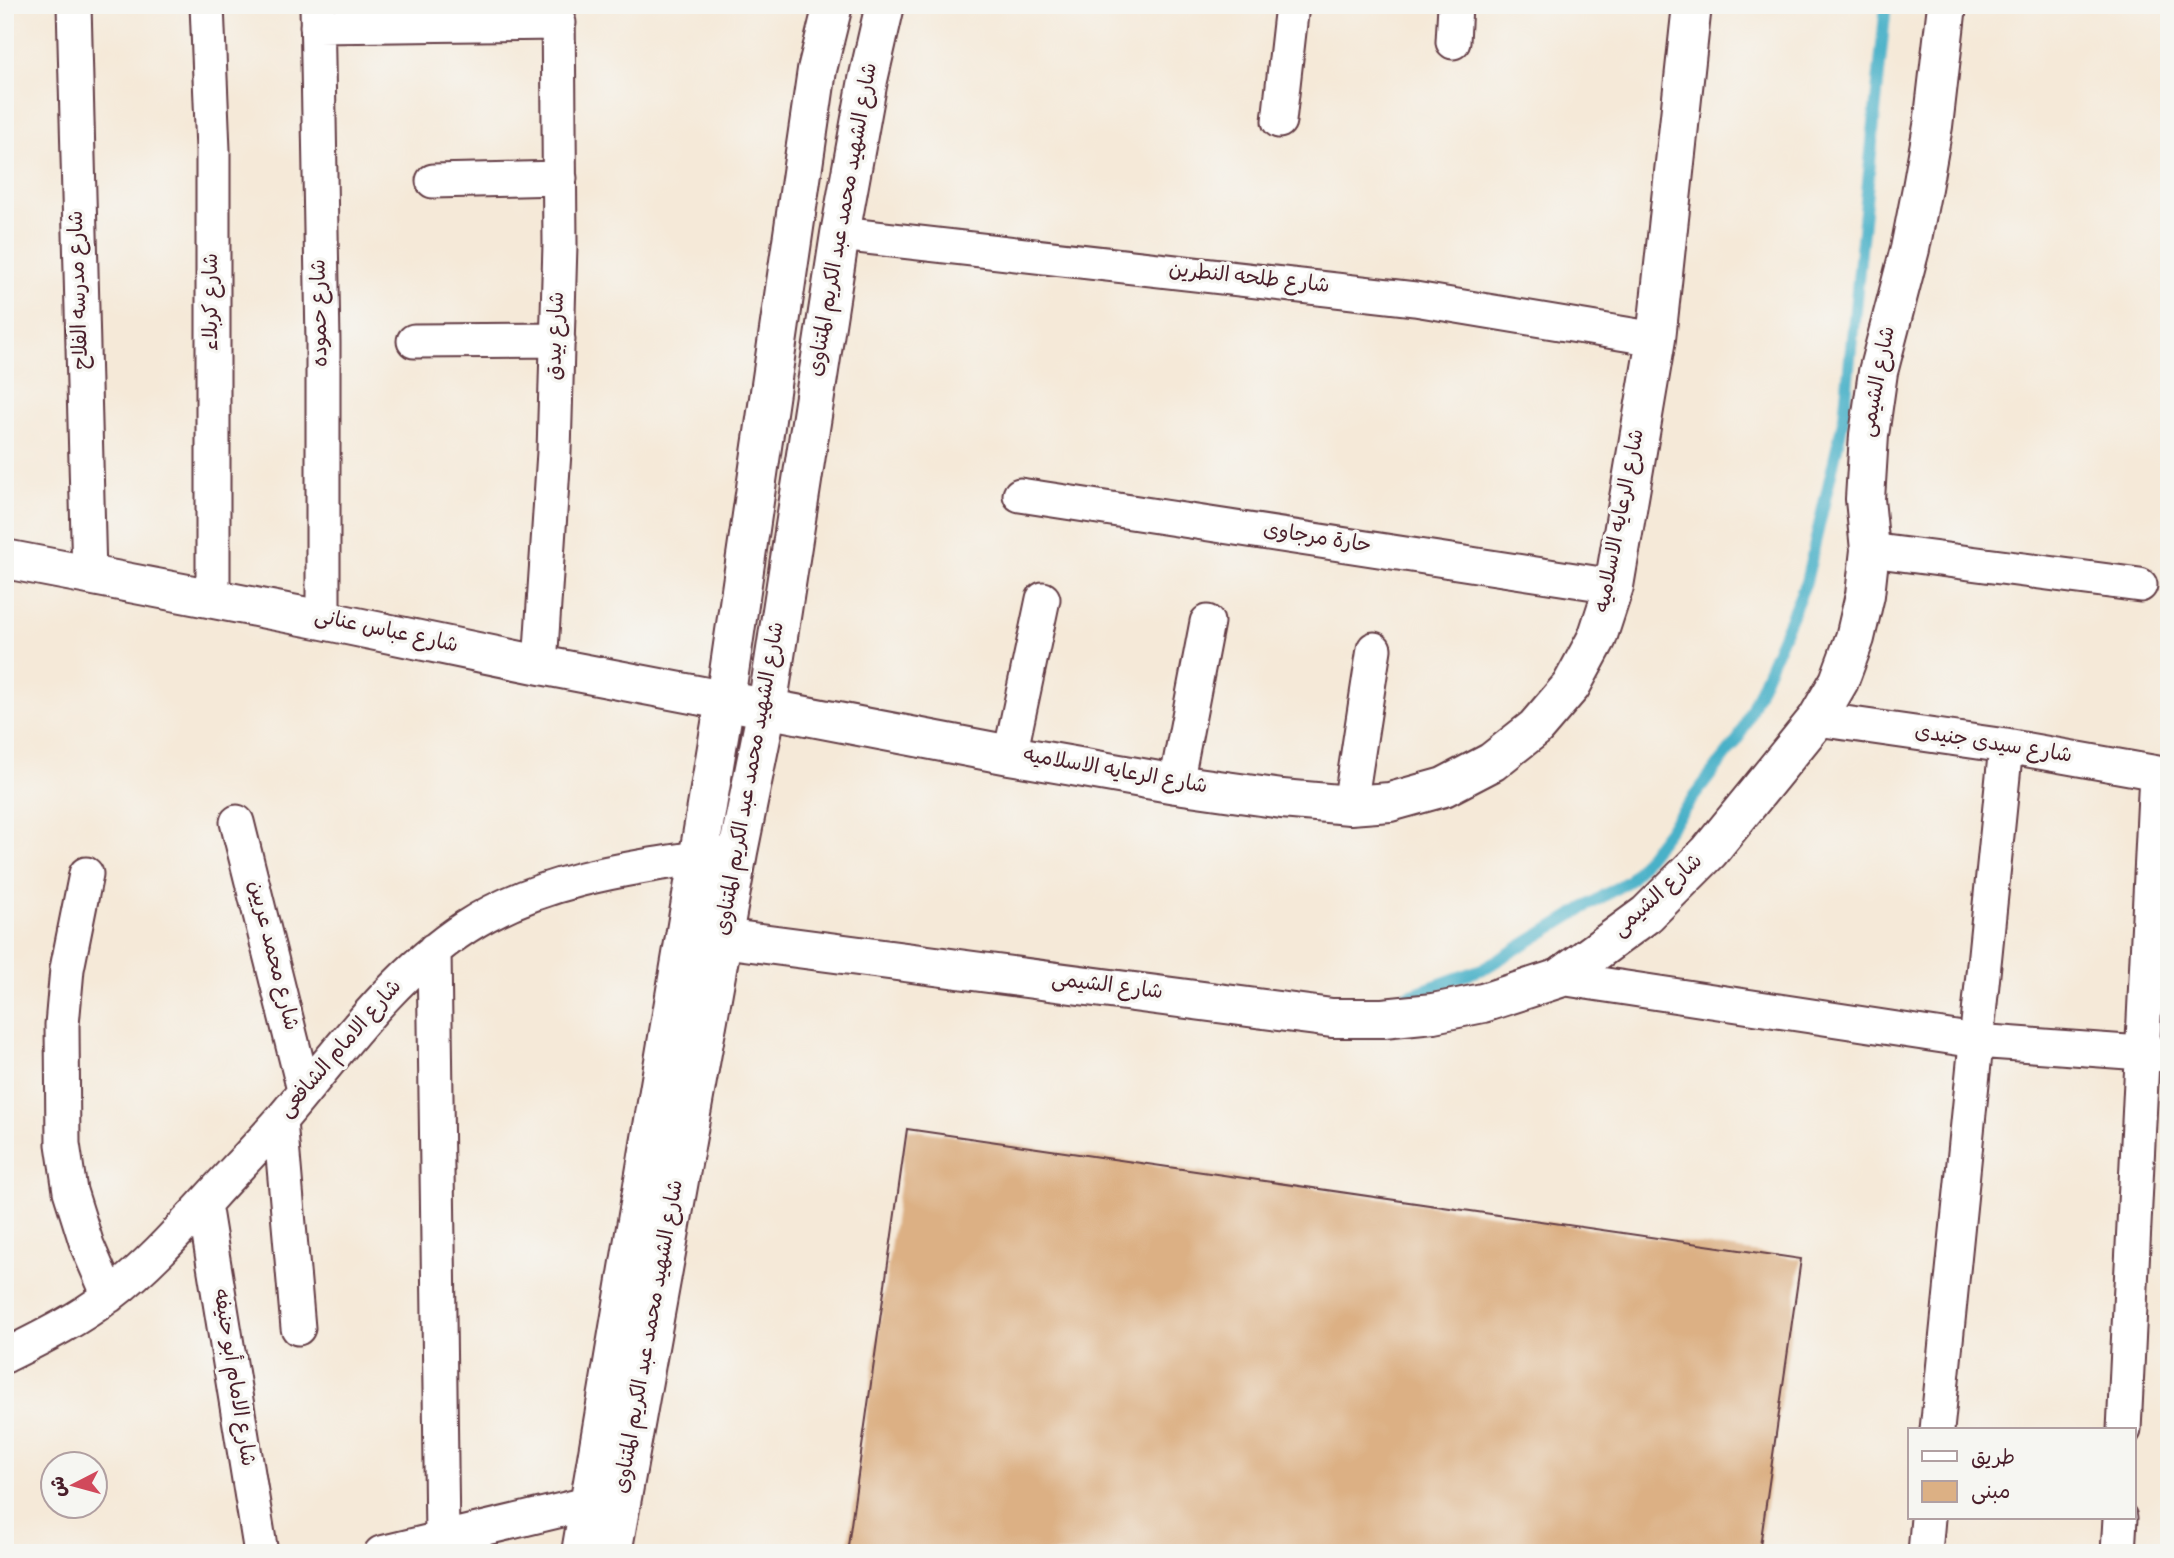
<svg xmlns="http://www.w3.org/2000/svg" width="2174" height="1558" viewBox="0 0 2174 1558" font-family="'Gochi Hand','Playpen Sans Arabic',sans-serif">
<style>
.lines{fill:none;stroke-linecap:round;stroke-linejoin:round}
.stream{stroke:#49b1c8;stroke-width:12}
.building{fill:#dcb084}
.minor-casing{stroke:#643d45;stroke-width:37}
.tertiary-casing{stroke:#643d45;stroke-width:42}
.secondary-casing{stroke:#643d45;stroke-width:42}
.minor{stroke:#fff;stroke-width:33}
.tertiary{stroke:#fff;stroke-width:38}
.secondary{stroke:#fff;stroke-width:38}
.labels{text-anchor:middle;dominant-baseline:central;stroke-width:7;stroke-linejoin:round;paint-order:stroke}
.street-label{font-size:21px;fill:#4a1f2b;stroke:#f6f6f2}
</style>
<rect width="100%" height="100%" fill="#f6f6f2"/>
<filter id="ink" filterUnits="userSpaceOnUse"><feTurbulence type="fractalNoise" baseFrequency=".0143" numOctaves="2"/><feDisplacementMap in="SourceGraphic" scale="14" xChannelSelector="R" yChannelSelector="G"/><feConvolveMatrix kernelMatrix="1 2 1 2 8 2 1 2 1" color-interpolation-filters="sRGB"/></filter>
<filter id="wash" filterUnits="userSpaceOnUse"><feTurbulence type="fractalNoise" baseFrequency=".00686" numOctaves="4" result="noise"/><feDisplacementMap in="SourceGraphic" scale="28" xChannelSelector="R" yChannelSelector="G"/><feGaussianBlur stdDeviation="1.57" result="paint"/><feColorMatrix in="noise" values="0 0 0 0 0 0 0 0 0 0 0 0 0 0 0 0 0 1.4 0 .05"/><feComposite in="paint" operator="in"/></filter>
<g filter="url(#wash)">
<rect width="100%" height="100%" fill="#f5e9d8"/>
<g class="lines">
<path class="stream" d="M1390 1002 1485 968 1630 880 1739 738 1806 582 1844 417 1886 5"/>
</g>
<g id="blocks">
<path class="building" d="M907 1129 1801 1259 1759 1553H847Z"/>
</g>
</g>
<g filter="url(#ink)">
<use href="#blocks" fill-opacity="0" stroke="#643d45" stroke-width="2"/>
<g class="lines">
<defs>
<path id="minor" d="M74 5 89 575
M207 5 213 150V599
M317 5 323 343V620
M317 26 559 23
M1453 42 1455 5
M1279 121 1292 5
M433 181 560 178
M840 234 1415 299 1656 339
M414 341 558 340
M1020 495 1614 586
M1870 550 2140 585
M540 665 554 452 560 244 558 5
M1817 719 2006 746 2169 775
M1010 755 1043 599
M1176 784 1207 622
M1350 805 1374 649
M237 822 304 1090
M86 874 67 969 62 1025 63 1144 70 1191 87 1245 109 1296
M434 950 442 1536
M1560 978 1976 1041 2169 1055
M280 1121 298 1328
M204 1204 261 1553
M5 1356C41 1338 78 1320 110 1295 148 1266 180 1230 212 1195 234 1171 258 1146 280 1121 337 1054 391 976 466 927 541 878 636 867 723 854
M1937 1430 2006 746
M2124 1430 2156 773
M381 1553 591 1503
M1925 1553 1928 1518
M2118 1553 2120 1518"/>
<path id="tertiary" d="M5 559 323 620 540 665 1010 755 1176 784 1282 799 1350 805 1390 802 1444 787 1492 762 1535 728 1571 686 1597 638 1614 586 1656 339 1692 5
M691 934 1332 1018H1383L1433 1013 1483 1003 1560 978 1647 914 1709 852 1817 719 1839 681 1855 638 1865 595 1870 550 1865 499 1869 435 1878 372 1910 249 1922 188 1933 126 1947 5"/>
<path id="secondary" d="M581 1553 725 700 817 70 833 5
M612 1553 738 852 767 708 840 234 868 80 885 5"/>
</defs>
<use href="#minor" class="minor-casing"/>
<use href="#tertiary" class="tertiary-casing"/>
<use href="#secondary" class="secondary-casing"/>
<use href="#minor" class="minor"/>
<use href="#tertiary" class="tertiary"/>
<use href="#secondary" class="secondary"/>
</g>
</g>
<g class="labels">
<g class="street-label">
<text transform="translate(845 220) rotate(-80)">شارع الشهيد محمد عبد الكريم المتناوى</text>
<text transform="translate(1249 280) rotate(6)">شارع طلحه النطرين</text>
<text transform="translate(81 290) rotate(-92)">شارع مدرسه الفلاح</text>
<text transform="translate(213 302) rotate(-90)">شارع كربلاء</text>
<text transform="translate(322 313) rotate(-91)">شارع حموده</text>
<text transform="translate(558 336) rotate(-88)">شارع بيدق</text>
<text transform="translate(1880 382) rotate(-79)">شارع الشيمى</text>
<text transform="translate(1622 521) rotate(-79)">شارع الرعايه الاسلاميه</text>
<text transform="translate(1317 540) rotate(9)">حارة مرجاوى</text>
<text transform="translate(386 633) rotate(12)">شارع عباس عنانى</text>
<text transform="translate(1993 746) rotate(9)">شارع سيدى جنيدى</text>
<text transform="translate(1115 773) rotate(10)">شارع الرعايه الاسلاميه</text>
<text transform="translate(752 779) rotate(-80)">شارع الشهيد محمد عبد الكريم المتناوى</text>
<text transform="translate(1659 897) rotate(-42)">شارع الشيمى</text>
<text transform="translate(271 956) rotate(76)">شارع محمد عريين</text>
<text transform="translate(1107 988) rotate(7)">شارع الشيمى</text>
<text transform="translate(342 1050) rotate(-49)">شارع الامام الشافعى</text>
<text transform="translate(651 1337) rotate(-80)">شارع الشهيد محمد عبد الكريم المتناوى</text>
<text transform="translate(232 1378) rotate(81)">شارع الامام أبو حنيفه</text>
</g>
</g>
<rect width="2174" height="1558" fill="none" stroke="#f6f6f2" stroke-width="28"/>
<rect x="1908" y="1428" width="228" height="91" fill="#f6f6f2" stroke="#b1a0a2" stroke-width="2"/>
<rect x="1922" y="1451" width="35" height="10" fill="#ffffff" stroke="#b1a0a2" stroke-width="2"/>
<text x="1971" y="1464" font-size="21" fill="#4a1f2b">طريق</text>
<rect x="1922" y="1481" width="35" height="21" fill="#dcb084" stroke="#b1a0a2" stroke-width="2"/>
<text x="1971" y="1498" font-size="21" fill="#4a1f2b">مبنى</text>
<g transform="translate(74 1485) rotate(264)"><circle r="33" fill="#f6f6f2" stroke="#b1a0a2" stroke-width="2"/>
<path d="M0-5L12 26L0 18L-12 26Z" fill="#d1495b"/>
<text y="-10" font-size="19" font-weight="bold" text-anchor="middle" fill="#4a1f2b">ش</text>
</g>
</svg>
